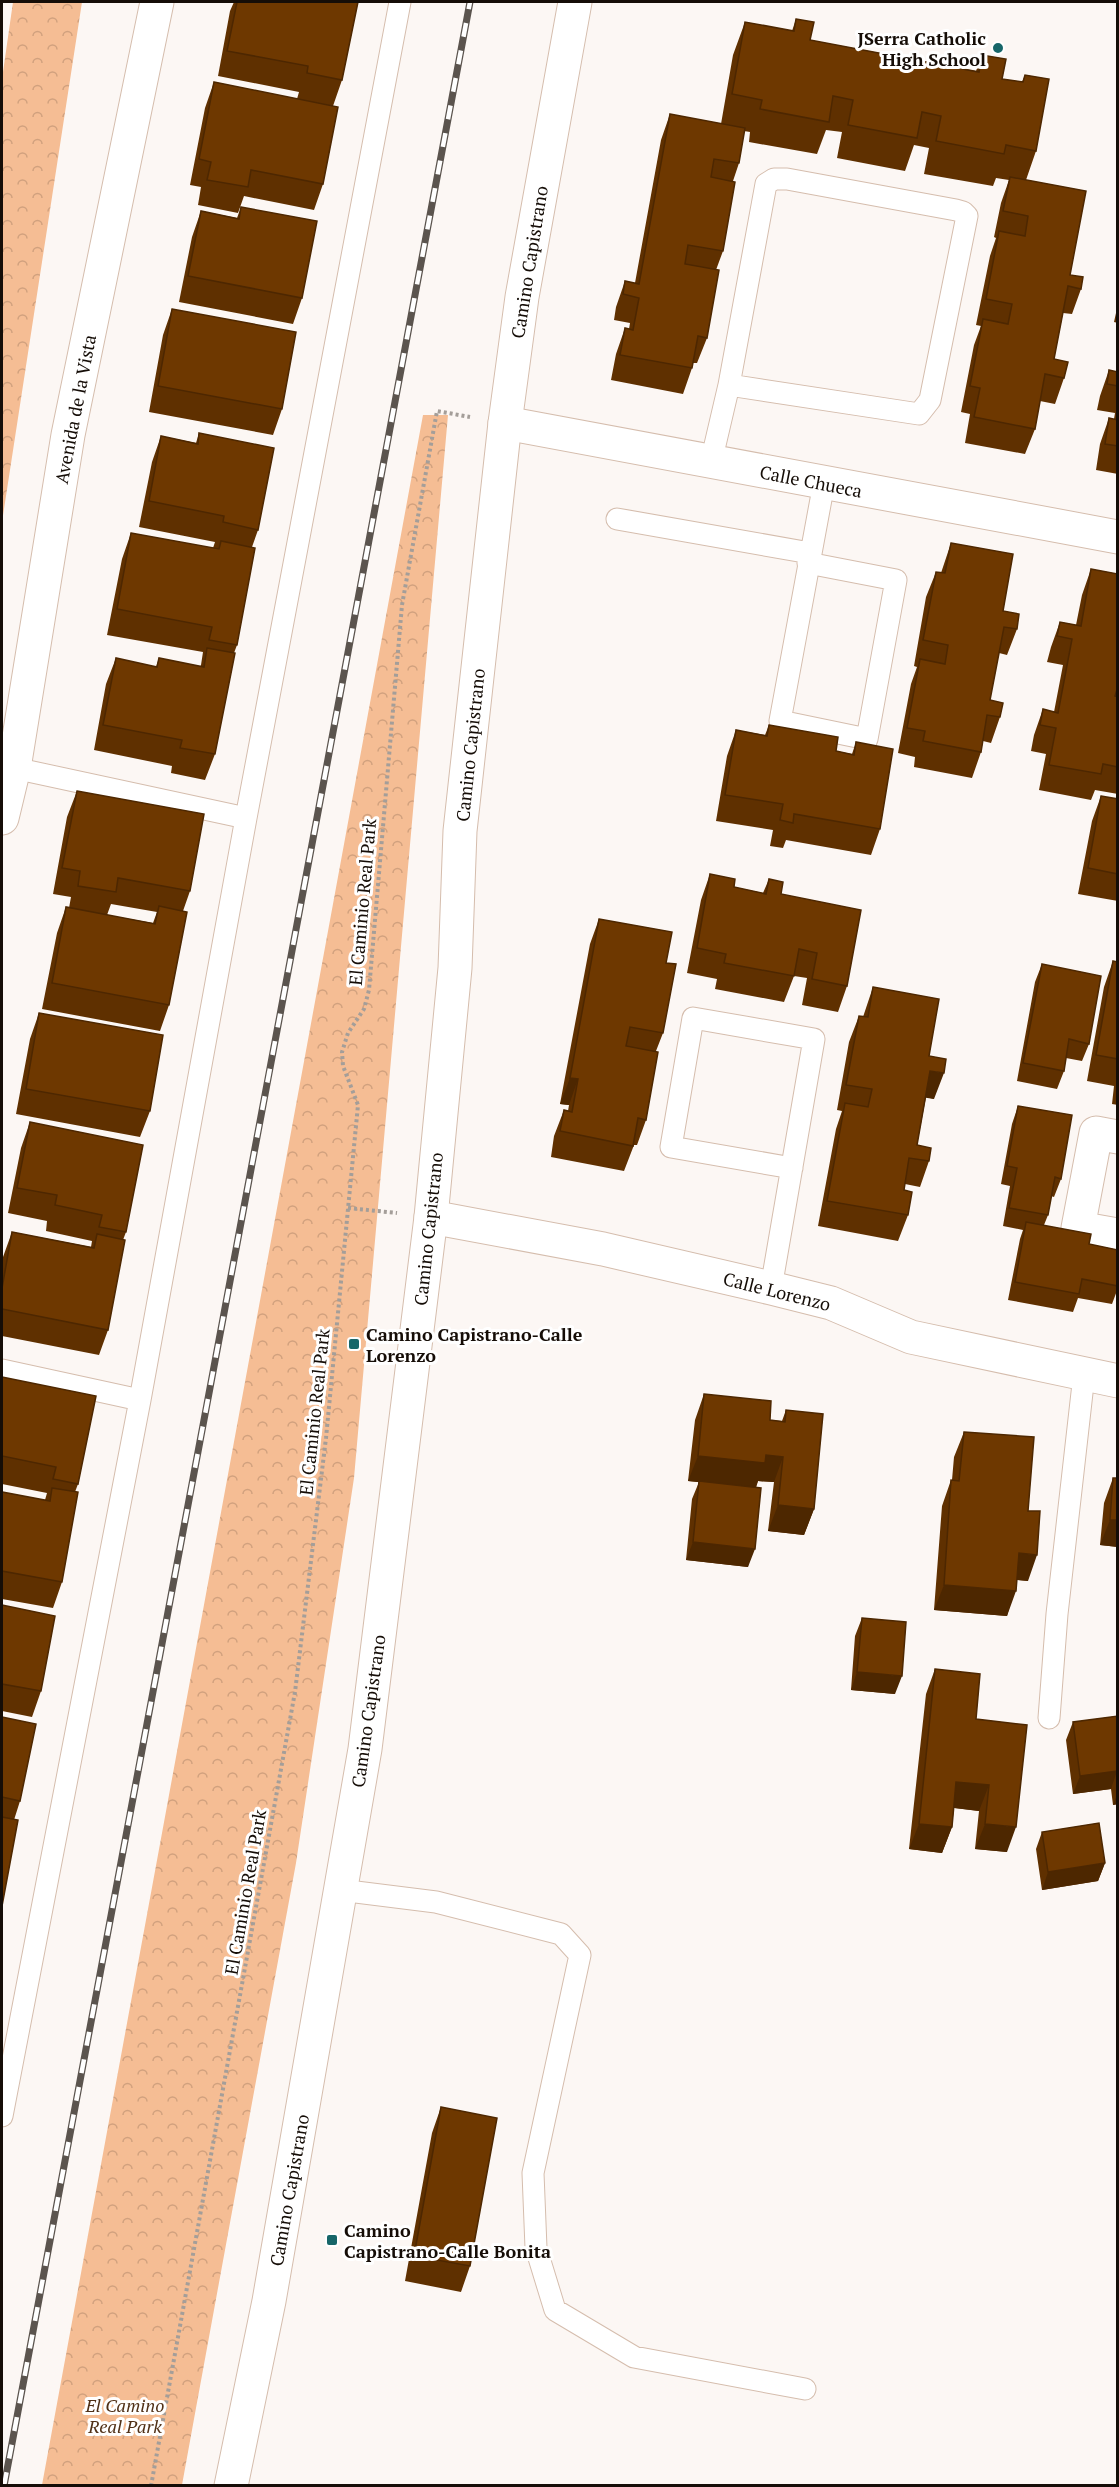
<svg xmlns="http://www.w3.org/2000/svg" width="1119" height="2487" viewBox="0 0 1119 2487" font-family="'PT Serif',serif">
<style>
.forest{fill:url(#forest-crowns)}
.lines{fill:none;stroke-linecap:round;stroke-linejoin:round}
.service-casing{stroke:#d5bdad;stroke-width:23}
.minor-casing{stroke:#d5bdad;stroke-width:35}
.tertiary-casing{stroke:#d5bdad;stroke-width:35}
.secondary-casing{stroke:#d5bdad;stroke-width:35}
.path{stroke:#a49e99;stroke-width:4;stroke-dasharray:3 3;stroke-linecap:butt}
.service{stroke:#fff;stroke-width:21}
.minor{stroke:#fff;stroke-width:33}
.tertiary{stroke:#fff;stroke-width:33}
.secondary{stroke:#fff;stroke-width:33}
.rail-casing{stroke:#5b544e;stroke-width:7}
.rail{stroke:#fff;stroke-width:4.5;stroke-dasharray:14;stroke-linecap:butt}
.wall{fill:#5f3000;fill-rule:evenodd}
.shaded-wall{fill:#4d2700}
.building{fill:#6e3800;stroke:#4d2700;stroke-width:1.5}
.poi-dot{fill:#176669;stroke:#fff;stroke-width:2}
.labels{text-anchor:middle;dominant-baseline:central;stroke-width:6;stroke-linejoin:round;paint-order:stroke}
.poi-label{font-size:18px;font-weight:bold;fill:#150d07;stroke:#fff;text-anchor:start}
.street-label{font-size:18px;fill:#150d07;stroke:#fff}
.park-label{font-size:18px;font-style:italic;fill:#503016;stroke:#fff}
</style>
<defs>
<pattern id="forest-crowns" width="20" height="18" patternUnits="userSpaceOnUse" patternTransform="scale(1.5)"><rect width="20" height="18" fill="#f5bd94"/><path d="M2 6a3 3 0 1 1 6 0M12 15a3 3 0 1 1 6 0" fill="none" stroke="#d1a17e"/></pattern>
</defs>
<rect width="100%" height="100%" fill="#fcf7f4"/>
<path class="forest" d="M13 2H82L2 522V79Z
M423 415H448L354 1478 296 1863 196 2408 182 2485H42Z"/>
<g class="lines">
<defs>
<path id="service" d="M711 462 729 385 766 184 774 179H787L956 210 963 212 967 216 930 400 919 414 729 385
M617 519 810 553
M808 563 896 580 867 739 780 721 824 483
M14 768 246 818
M771 1288 814 1039 693 1018 671 1147 792 1168
M2 1370 140 1400
M1049 1718 1057 1614 1084 1375
M340 1890 436 1902 561 1934 580 1955 533 2173 536 2248 555 2310 634 2357 805 2389
M2 2116 140 1400 246 818 400 2"/>
<path id="minor" d="M1118 1137 1096 1133 1078 1228 1118 1235"/>
<path id="tertiary" d="M505 423 1118 537
M2 818 14 768 68 435 157 2
M431 1217 603 1249 771 1288 831 1303 911 1337 1118 1381"/>
<path id="secondary" d="M231 2486 269 2301 365 1749 431 1217 455 968 460 831 505 423 522 297 575 2"/>
</defs>
<use href="#service" class="service-casing"/>
<use href="#minor" class="minor-casing"/>
<use href="#tertiary" class="tertiary-casing"/>
<use href="#secondary" class="secondary-casing"/>
<path class="path" d="M348 1208 397 1213
M151 2486 295 1692 326 1438 358 1105 343 1066 342 1052 348 1033 364 1009 369 990 402 605 437 411 470 417"/>
<use href="#service" class="service"/>
<use href="#minor" class="minor"/>
<use href="#tertiary" class="tertiary"/>
<use href="#secondary" class="secondary"/>
<defs>
<path id="rail" d="M4 2486 470 2"/>
</defs>
<use href="#rail" class="rail-casing"/>
<use href="#rail" class="rail"/>
</g>
<path class="wall" d="M234 2H358L342 80 333 106 323 184 314 210 244 196 238 213 198 205 201 187 190 185 205 108 214 82 297 99 299 92 218 76 230 11Z
M796 19 810 40 976 71 982 55 1002 79 1022 82 1025 75 1036 151 1026 180 1070 275 1081 289 1072 314 1063 313 1054 359 1064 378 1055 404 1040 401 1035 429 1025 454 965 443 970 414 961 412 974 345 981 326 976 325 990 256 996 238 994 237 1001 203 1009 180 996 178 993 186 924 174 929 148 914 145 905 171 837 158 842 132 826 130 817 154 749 142 750 132 744 131 739 163 733 181 723 251 716 270 707 338 697 363H693L692 368 683 394 611 380 616 354 625 328 629 329 630 323 614 320 616 307 625 281 635 283 661 140 670 114 721 124 733 55 745 22 792 31Z
M241 207 302 298 293 324 179 302 192 237 201 211 237 218Z
M1118 304V323L1114 322Z
M172 309 282 409 273 435 149 412 163 335Z
M1109 370 1118 372V474L1096 470 1100 444 1109 418 1114 419 1115 413 1097 410 1100 396Z
M199 433 258 530 252 547 237 645 234 653 215 754 205 780 171 773 172 766 94 750 106 684 116 658 156 667 159 658 200 667 201 665 203 652 107 635 122 559 131 533 213 548 215 542 139 527 152 462 161 436 196 443Z
M951 543 1017 629 1007 655 999 653 990 700 1000 717 991 743 983 741 981 752 972 778 914 767 915 757 898 753 911 684 917 667 914 666 926 597 936 572 941 573Z
M1091 569 1118 574V794L1095 790 1091 800 1039 790 1046 754 1031 751 1034 735 1043 709 1054 712 1063 665 1047 662 1051 647 1060 622 1076 625 1082 595Z
M769 725 836 751 852 754 856 742 880 829 871 855 786 840 783 848 770 846 773 830 716 821 727 756 736 730 765 735Z
M77 791 190 891 183 911 169 1005 160 1031 42 1009 57 933 66 907 69 908 71 897 53 894 67 817ZM111 904 157 912 153 923 107 915Z
M1101 796 1118 799V901L1078 894 1092 821Z
M710 874 734 887 763 893 769 879 847 986 838 1012 802 1005 807 978 794 976 784 1002 715 989 717 979 687 973 701 900Z
M599 919 666 963 663 1033 656 1051 646 1120 637 1145H634L624 1171 551 1157 554 1136 564 1110 568 1111 569 1105 560 1104 590 944Z
M1113 961 1118 962V1105L1112 1104 1114 1086 1087 1081 1104 987Z
M1042 964 1089 1044 1082 1061 1066 1058 1064 1071 1057 1089 1017 1081 1035 982Z
M873 987 929 1056 934 1099 926 1097 917 1145 929 1161 920 1187 905 1184 904 1190 908 1215 898 1241 818 1226 836 1129 842 1111 837 1110 849 1042 859 1016 863 1017Z
M39 1013 150 1111 140 1137 16 1114 30 1039Z
M1018 1106 1061 1179 1054 1197 1051 1196 1048 1215 1044 1225 1089 1244 1118 1250V1288L1112 1304 1078 1298 1073 1312 1008 1300 1020 1239 1023 1230 1003 1226 1010 1186 1001 1184 1012 1124Z
M30 1122 126 1232 123 1240 108 1330 99 1355 2 1336V1264L3 1257 12 1232 91 1247 92 1241 46 1231 47 1221 8 1213 21 1148Z
M2 1377 78 1484 75 1492 62 1582 53 1608 2 1599V1492L45 1500 47 1493 2 1484Z
M704 1394 770 1420 782 1421 786 1410 814 1509 804 1535 768 1531 774 1482 758 1481 756 1488 748 1567 686 1560 692 1499 699 1482 688 1481 695 1420Z
M964 1432 1028 1511V1581L1017 1580 1007 1616 934 1610 942 1506 951 1480H952L954 1457Z
M1113 1478 1118 1547 1100 1545 1104 1503Z
M2 1605 41 1691 32 1717 2 1711Z
M862 1618 895 1694 851 1690 855 1636Z
M935 1669 976 1719 1007 1852 975 1849 979 1811 954 1808 952 1827 942 1853 909 1849 926 1694Z
M1118 1716V1804L1113 1805 1111 1789 1073 1794 1066 1740 1073 1722Z
M2 1717 20 1801 14 1820 2 1906Z
M1042 1832 1105 1863 1098 1881 1042 1890 1036 1849Z
M441 2107 470 2266 461 2292 405 2281 432 2133Z"/>
<path class="shaded-wall" d="M930 1071 944 1073 934 1099 921 1097Z
M570 1078 578 1079 569 1105 560 1104Z
M766 1455 783 1457 774 1482 758 1481 755 1488 688 1481 698 1456Z
M778 1505 814 1509 804 1535 768 1531Z
M1110 1520H1118V1547L1100 1545Z
M693 1542 755 1549 748 1567 686 1560Z
M1019 1553 1037 1555 1028 1581 1010 1579Z
M944 1585 1016 1591 1007 1616 934 1610Z
M857 1672 902 1676 895 1694 851 1690Z
M1117 1771 1111 1789 1073 1794 1080 1776Z
M956 1782 989 1785 979 1811 947 1807Z
M1118 1792V1804L1113 1805Z
M919 1824 952 1827 942 1853 909 1849Z
M985 1824 1016 1827 1007 1852 975 1849Z
M1105 1863 1098 1881 1042 1890 1048 1872Z"/>
<path class="building" d="M237 2H358L342 80 307 73 308 66 227 51Z
M796 19 814 22 810 40 979 72 982 55 1006 59 1002 79 1023 82 1025 75 1049 79 1036 151 1006 145 1004 154 936 141 941 116 922 112 917 138 848 125 853 100 833 96 829 122 760 109 762 100 732 94 745 22 794 31Z
M214 82 338 107 323 184 251 170 248 187 207 180 211 162 199 159Z
M670 114 745 128 739 163 714 159 711 177 735 182 723 251 688 245 685 264 719 270 707 338 698 336 692 368 620 355 625 328 633 330 639 298 623 294 625 281 639 284Z
M1010 177 1086 191 1070 275 1083 277 1081 289 1068 286 1054 359 1068 362 1064 378 1045 374 1035 429 974 417 980 388 970 386 983 319 1008 324 1012 304 986 299 999 231 1025 236 1028 216 1003 211Z
M241 207 317 221 302 298 188 276 201 211 239 219Z
M172 309 296 332 282 409 158 386Z
M1109 370 1118 372V386L1107 384Z
M1109 418 1118 420V446L1105 444Z
M199 433 274 448 258 530 223 522 224 516 149 501 161 436 198 444Z
M131 533 219 549 221 541 255 548 237 645 209 640 212 627 117 609Z
M951 543 1013 554 1003 611 1019 614 1017 629 1004 627 990 700 1003 703 1000 717 987 715 981 752 923 741 925 731 907 728 920 659 945 664 948 645 923 640 936 572 945 573Z
M1091 569 1118 574V686L1115 696 1118 697V767L1103 764 1101 774 1049 765 1056 728 1040 725 1043 709 1058 713 1072 639 1057 636 1060 622 1081 626Z
M207 648 235 653 215 754 180 748 182 740 103 725 116 658 157 667 159 658 204 667Z
M769 725 838 737 836 751 854 755 856 742 893 749 880 829 794 814 793 823 780 820 783 804 725 795 736 730 767 736Z
M77 791 204 814 190 891 118 878 116 892 78 886 80 871 62 868Z
M1101 796 1118 799V874L1088 868Z
M710 874 735 879 734 887 766 894 769 879 783 882 781 894 861 910 847 986 812 979 817 953 799 949 794 976 724 963 726 954 697 948Z
M159 906 187 912 169 1005 52 983 66 907 155 924Z
M599 919 672 932 666 963 676 964 663 1033 630 1027 626 1046 658 1052 646 1120 638 1118 633 1146 560 1131 564 1110 572 1112 578 1079 570 1078Z
M1113 961 1118 962V1059L1096 1055Z
M1042 964 1101 976 1089 1044 1069 1039 1064 1071 1023 1063Z
M873 987 939 999 929 1056 946 1059 944 1073 930 1071 917 1145 931 1148 929 1161 909 1158 904 1190 912 1192 908 1215 827 1201 845 1103 868 1107 872 1089 846 1085 859 1016 868 1017Z
M39 1013 163 1035 150 1111 26 1089Z
M1018 1106 1072 1115 1061 1179 1055 1177 1048 1215 1009 1208 1017 1168 1007 1166Z
M30 1122 143 1145 126 1232 99 1227 102 1215 55 1205 57 1195 17 1188Z
M1026 1222 1091 1234 1089 1244 1118 1250V1286L1082 1279 1079 1294 1015 1282Z
M12 1232 94 1248 97 1234 125 1240 108 1330 2 1309V1288Z
M2 1377 96 1396 78 1484 53 1479 56 1467 2 1456Z
M704 1394 771 1401 770 1420 785 1422 786 1410 823 1414 814 1509 778 1505 783 1457 766 1455 765 1463 698 1456Z
M964 1432 1034 1437 1028 1511H1040L1037 1555 1019 1553 1016 1591 944 1585 951 1480 959 1481Z
M1113 1478H1118V1520H1110Z
M699 1481 761 1488 755 1549 693 1542Z
M52 1488 78 1492 62 1582 2 1571V1492L50 1501Z
M2 1605 55 1616 41 1691 2 1684Z
M862 1618 906 1622 902 1676 857 1672Z
M935 1669 980 1674 976 1719 1027 1725 1016 1827 985 1824 989 1785 956 1782 952 1827 919 1824Z
M1118 1716V1774L1117 1771 1080 1776 1073 1722Z
M2 1717 36 1724 20 1801 2 1797Z
M2 1817 18 1820 2 1906Z
M1099 1823 1105 1863 1048 1872 1042 1832Z
M441 2107 497 2118 470 2266 414 2256Z"/>
<g class="poi-dot">
<circle cx="998" cy="48" r="6"/>
<rect x="348" y="1338" width="12" height="12" rx="3"/>
<rect x="326" y="2234" width="12" height="12" rx="3"/>
</g>
<g class="labels">
<g class="poi-label">
<text x="986" y="38" text-anchor="end">JSerra Catholic<tspan x="986" dy="21">High School</tspan></text>
<text x="366" y="1334">Camino Capistrano-Calle<tspan x="366" dy="21">Lorenzo</tspan></text>
<text x="344" y="2230">Camino<tspan x="344" dy="21">Capistrano-Calle Bonita</tspan></text>
</g>
<g class="street-label">
<text transform="translate(529 262) rotate(-81)">Camino Capistrano</text>
<text transform="translate(75 409) rotate(-79)">Avenida de la Vista</text>
<text transform="translate(811 481) rotate(11)">Calle Chueca</text>
<text transform="translate(470 745) rotate(-84)">Camino Capistrano</text>
<text transform="translate(362 902) rotate(-85)">El Caminio Real Park</text>
<text transform="translate(428 1229) rotate(-84)">Camino Capistrano</text>
<text transform="translate(777 1291) rotate(14)">Calle Lorenzo</text>
<text transform="translate(314 1412) rotate(-84)">El Caminio Real Park</text>
<text transform="translate(368 1711) rotate(-82)">Camino Capistrano</text>
<text transform="translate(245 1892) rotate(-80)">El Caminio Real Park</text>
<text transform="translate(289 2190) rotate(-80)">Camino Capistrano</text>
</g>
<g class="park-label">
<text x="125" y="2405">El Camino<tspan x="125" dy="21">Real Park</tspan></text>
</g>
</g>
<rect width="1119" height="2487" fill="none" stroke="#150d07" stroke-width="6"/>
</svg>
